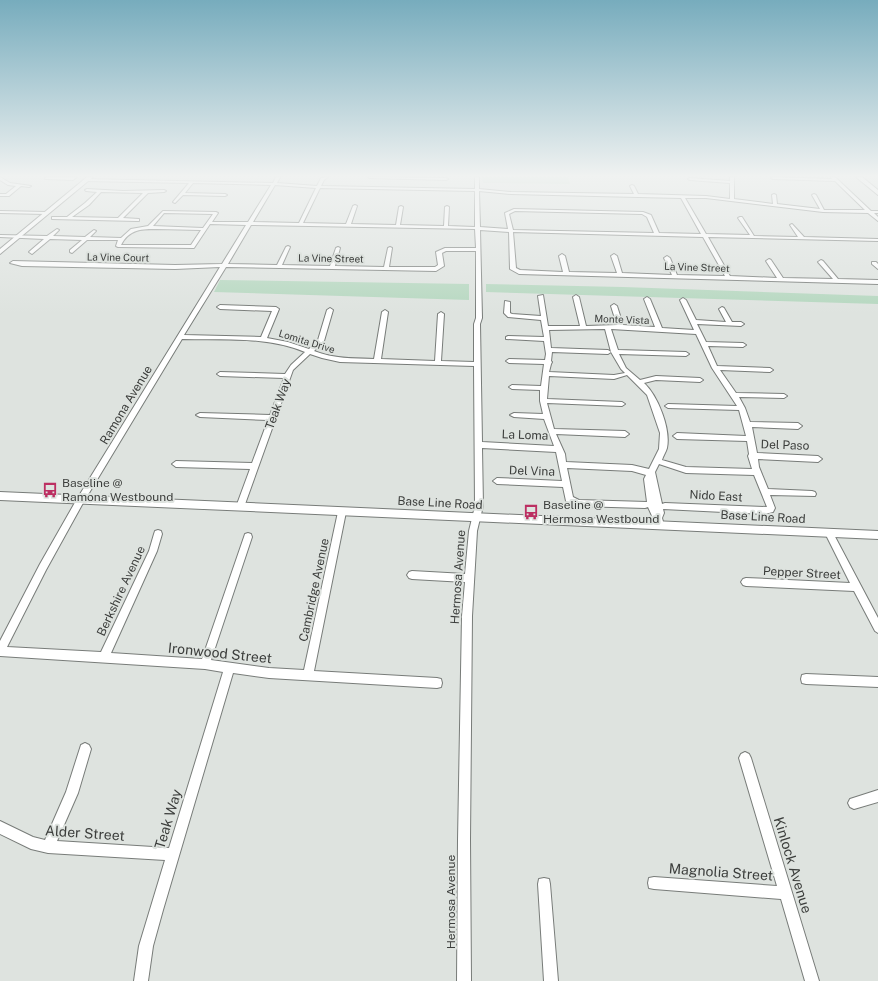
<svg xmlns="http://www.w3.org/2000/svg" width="878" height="981" viewBox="0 0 878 981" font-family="'Public Sans',sans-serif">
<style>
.green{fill:#b5d7bf}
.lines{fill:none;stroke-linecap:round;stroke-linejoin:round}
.minor-casing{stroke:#787c79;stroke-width:2}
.major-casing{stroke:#787c79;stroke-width:2}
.minor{fill:#fff;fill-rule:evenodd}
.major{fill:#fff;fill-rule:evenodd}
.labels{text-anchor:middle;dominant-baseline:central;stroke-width:4;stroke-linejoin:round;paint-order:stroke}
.far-street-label{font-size:10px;fill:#3c3e3c;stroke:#dee3df}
.street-label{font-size:12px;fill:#3c3e3c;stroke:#dee3df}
.poi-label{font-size:12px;fill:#3c3e3c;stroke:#dee3df;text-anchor:start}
.near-street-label{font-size:14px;fill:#3c3e3c;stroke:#dee3df}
</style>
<rect width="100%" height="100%" fill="#dee3df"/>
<path class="green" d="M482 177H568L570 184 483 183Z
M220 280 469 284V300L214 292Z
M486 284 623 287 878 296V304L486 292Z"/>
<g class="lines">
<defs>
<path id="minor" d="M0 177 10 183 31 186 29 187 21 186 9 196H0V194H6L16 186 8 185 0 180Z
M46 177H77L73 180 45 179Z
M276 177H280L277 183 317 186 321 178 328 177 324 180 321 186 475 189V177H479V189L511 192 634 194 630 186 632 185 634 186 638 194 706 196 730 199V183L690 180 688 179 690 178 730 181V177H734V199L773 204 772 195 774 194 776 195 777 204 820 209 812 195 814 194 816 195 824 210H865L835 181 773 179 771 178 773 177 832 179 831 177H835L871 211H878V213H874L878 217V221L868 213 823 212 706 198H685L706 234 750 235 738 218 740 217H742L754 236 798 237 790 225 792 224 804 237 878 239V241L708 237 730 276 777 278 766 261 769 259 771 260 783 278 833 279 818 262 821 260 823 261 838 279 878 280V284L519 274 510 269 509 232 480 230 482 318 480 324 482 442 554 446 544 419 514 417 510 415 514 413 543 414 540 401V390L512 389 509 387 512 385 541 386 544 364 509 363 506 361 509 359 545 360 546 354 544 341 506 339V337L508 336 544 337 541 320 508 317 504 313 505 301 510 302V313L512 314 541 316 538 296 543 295 548 326H580L573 297 576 295 579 297 586 326 617 325 611 306 614 304 617 306 623 325 655 327 644 299 647 297 650 299 662 328 694 330 680 300 683 298 686 300 696 320 726 322 719 309 722 307 724 308 732 322H741L744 324 741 326 697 324 706 342 743 343 746 345 743 347 708 346 717 366 770 368 773 370 770 372 720 370 736 393 784 394 787 396 784 398 739 397 745 408 750 422 798 423 802 426 798 429 752 427 757 453 818 456 822 459 818 462 758 459 759 467 768 489 812 491 815 492 816 494 815 496 770 495 775 508 773 512 765 514 663 509 664 513 662 518 664 525 663 527 660 528 657 527 648 507 645 508 578 506 566 501 563 487 497 484 493 481 497 478 562 481 556 452 482 448 483 506 477 531 472 616 470 840 471 981H457L458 840 462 616 465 582 412 579 409 578 407 575 409 572 412 571 465 574 469 531 475 506 474 366 340 362 322 358 310 354 293 370 244 507 243 509H237L236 507 250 469 176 467 172 464 176 461 252 463 268 420 200 417 196 415 200 413 270 415 284 378 220 376 217 374 220 372 285 374 291 365 305 352C266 336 224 340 182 339L83 503 46 570 7 647 101 652 149 551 154 534 155 531 158 530 161 531 162 534 157 551 111 653 202 659 244 537 245 534 248 533 251 534 252 537 211 660 269 668 304 670 338 512 339 510H345L346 512 314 671 437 678 441 679 442 683 441 687 437 688 269 678 233 673 163 910 153 946 148 981H134L139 946 165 860 48 853 31 849 0 834V821L33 837 45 840 66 792 81 745 85 743 89 745 91 749 78 793 57 841 169 848 223 672 205 669 0 656V641L40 564 77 499 220 267 175 269 22 266 10 263 13 261 175 265 222 264 246 225 210 224 194 248H192L118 247 116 246 118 240H87L72 253 70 252V250L82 240 50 239 32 254 29 252 30 251 44 239 0 237V235L47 236 57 229 59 230 53 236 85 237 94 230 96 231 90 237 121 238 131 229 148 226 163 211 216 212 218 213 212 222H248L271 185 193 183 185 193 225 194 227 195 225 196 183 195 175 203 173 202 189 183 86 181 84 180 86 179 273 183ZM275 185 316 188 299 223 253 222ZM320 188 475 191V227L448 226 449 207 447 206 445 207 444 226 400 225 403 207 401 206 399 207 396 225 351 224 357 206 355 205 353 206 346 224 303 223ZM479 191 511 194 681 198 701 234 659 233 651 215 643 212 514 209 505 213 508 229 480 227ZM515 211 642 214 647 217 654 233 513 230 509 214ZM164 213 213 214 203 228 153 226ZM251 225 475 229 476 248H445L436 252 438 265 435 267H389L392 248 390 247 388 248 384 267 335 266 340 248 338 247 336 248 330 266 282 265 290 247 288 246 286 247 277 265 228 264ZM157 229 201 230 191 245H121C129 229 142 229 157 229ZM513 232 703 237 725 276 677 275 670 258 667 256 664 258 672 275 622 273 617 256 614 254 611 256 617 273 569 272 565 256 562 254 559 256 563 272 520 270 516 268ZM446 251H476V318L474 324V362L441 361 444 314 441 312 438 314 435 361 381 359 388 312 385 310 382 312 374 359C353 358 334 359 314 351L324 341 333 310 330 308 327 310 318 340 309 349 288 342 267 338 279 309 276 307 220 305 217 307 220 309 272 311 261 337 184 335 226 267 436 271 444 266 442 253ZM605 329 611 352 608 350 551 348 549 330ZM611 329 696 334 712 368 737 406 668 404 665 406 668 408 739 410 746 436 677 433 673 436 677 439 747 441 749 454 748 456 752 469 686 467 662 460C663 456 666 452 667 448 671 429 658 396 644 383L656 380 700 382 703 380 700 378 656 376 640 380 626 368 619 354 686 356 689 354 686 352 618 350ZM552 352 608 354 611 352 621 369 625 373 614 375 549 372 551 364 552 362 551 361ZM627 375 647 395 660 433 659 449 649 469 632 465 566 462 565 454 556 434 625 437 629 434 625 431 554 429 547 403 622 406 625 404 622 402 547 399 549 376 614 379ZM659 464 686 473 754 475 767 507 665 503 662 504 655 472ZM567 468 632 471 646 475 644 479 647 502 579 500 573 497Z
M368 177 446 178 448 179 446 180 370 178Z
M87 189 123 191 164 190 166 191 164 192 148 193 123 218 139 219V221H137L52 219V217H67L85 203 97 192 86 191 85 190ZM101 192 143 193 118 218 72 217 89 205Z
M0 211 46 212 48 213 46 214 0 213Z
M872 262H876L878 264V269L872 264Z
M829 529 832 531 878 618V633L875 631 854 591 746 586 743 585 741 582 743 579 746 578 850 583 825 533 826 531Z
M806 674 878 677V687L806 684 802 683 801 679 802 675Z
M745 752 749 754 751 758 819 981H805L781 899 654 889 649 888 648 883 649 878 654 877 777 886 739 758 741 754Z
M878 790V802L854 809 850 807 848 803 850 799Z
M544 878 549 879 550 884 558 981H544L538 884 539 879Z"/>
<path id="major" d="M87 177H93L0 254V249Z
M856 177H862L878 190V195Z
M0 492 878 531V539L0 500Z"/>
</defs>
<use href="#minor" class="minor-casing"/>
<use href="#major" class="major-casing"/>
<use href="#minor" class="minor"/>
<use href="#major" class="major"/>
</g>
<linearGradient id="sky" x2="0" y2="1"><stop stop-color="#77acbd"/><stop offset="0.56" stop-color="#f0f2f1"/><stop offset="1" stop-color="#f0f2f1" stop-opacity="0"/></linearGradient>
<rect width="878" height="314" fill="url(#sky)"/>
<defs>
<symbol id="bus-bare" viewBox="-9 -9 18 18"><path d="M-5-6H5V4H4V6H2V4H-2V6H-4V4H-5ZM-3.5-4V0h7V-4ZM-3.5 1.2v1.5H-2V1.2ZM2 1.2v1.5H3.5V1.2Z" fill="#bc2f62" stroke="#dee3df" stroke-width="2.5" paint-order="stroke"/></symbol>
</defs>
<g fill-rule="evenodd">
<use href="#bus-bare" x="39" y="479" width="22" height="22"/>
<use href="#bus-bare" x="520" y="501" width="22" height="22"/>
</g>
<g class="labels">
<g class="far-street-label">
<text transform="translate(118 257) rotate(1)">La Vine Court</text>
<text transform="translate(331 258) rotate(1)">La Vine Street</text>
<text transform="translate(697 267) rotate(2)">La Vine Street</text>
<text transform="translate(622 319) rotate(2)">Monte Vista</text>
<text transform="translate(307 341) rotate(17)">Lomita Drive</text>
</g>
<g class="street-label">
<text transform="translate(278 404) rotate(-70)">Teak Way</text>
<text transform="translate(126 405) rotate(-59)">Ramona Avenue</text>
<text transform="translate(525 435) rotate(2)">La Loma</text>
<text transform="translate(785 445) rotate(2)">Del Paso</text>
<text transform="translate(532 471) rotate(2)">Del Vina</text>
<text transform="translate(716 496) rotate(3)">Nido East</text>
<text transform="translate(440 503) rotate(3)">Base Line Road</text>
<text transform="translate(763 517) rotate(3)">Base Line Road</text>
<text transform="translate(802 573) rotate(3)">Pepper Street</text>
<text transform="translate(458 577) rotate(-86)">Hermosa Avenue</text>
<text transform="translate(314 590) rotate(-78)">Cambridge Avenue</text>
<text transform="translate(121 591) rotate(-65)">Berkshire Avenue</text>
<text transform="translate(451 902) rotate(-90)">Hermosa Avenue</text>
</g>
<g class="poi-label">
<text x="62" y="483">Baseline @<tspan x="62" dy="14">Ramona Westbound</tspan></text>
<text x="543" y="505">Baseline @<tspan x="543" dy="14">Hermosa Westbound</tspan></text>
</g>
<g class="near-street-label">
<text transform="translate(220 653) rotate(6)">Ironwood Street</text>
<text transform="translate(168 819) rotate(-73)">Teak Way</text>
<text transform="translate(85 833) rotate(4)">Alder Street</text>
<text transform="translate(793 865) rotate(73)">Kinlock Avenue</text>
<text transform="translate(721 872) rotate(4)">Magnolia Street</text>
</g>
</g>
</svg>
